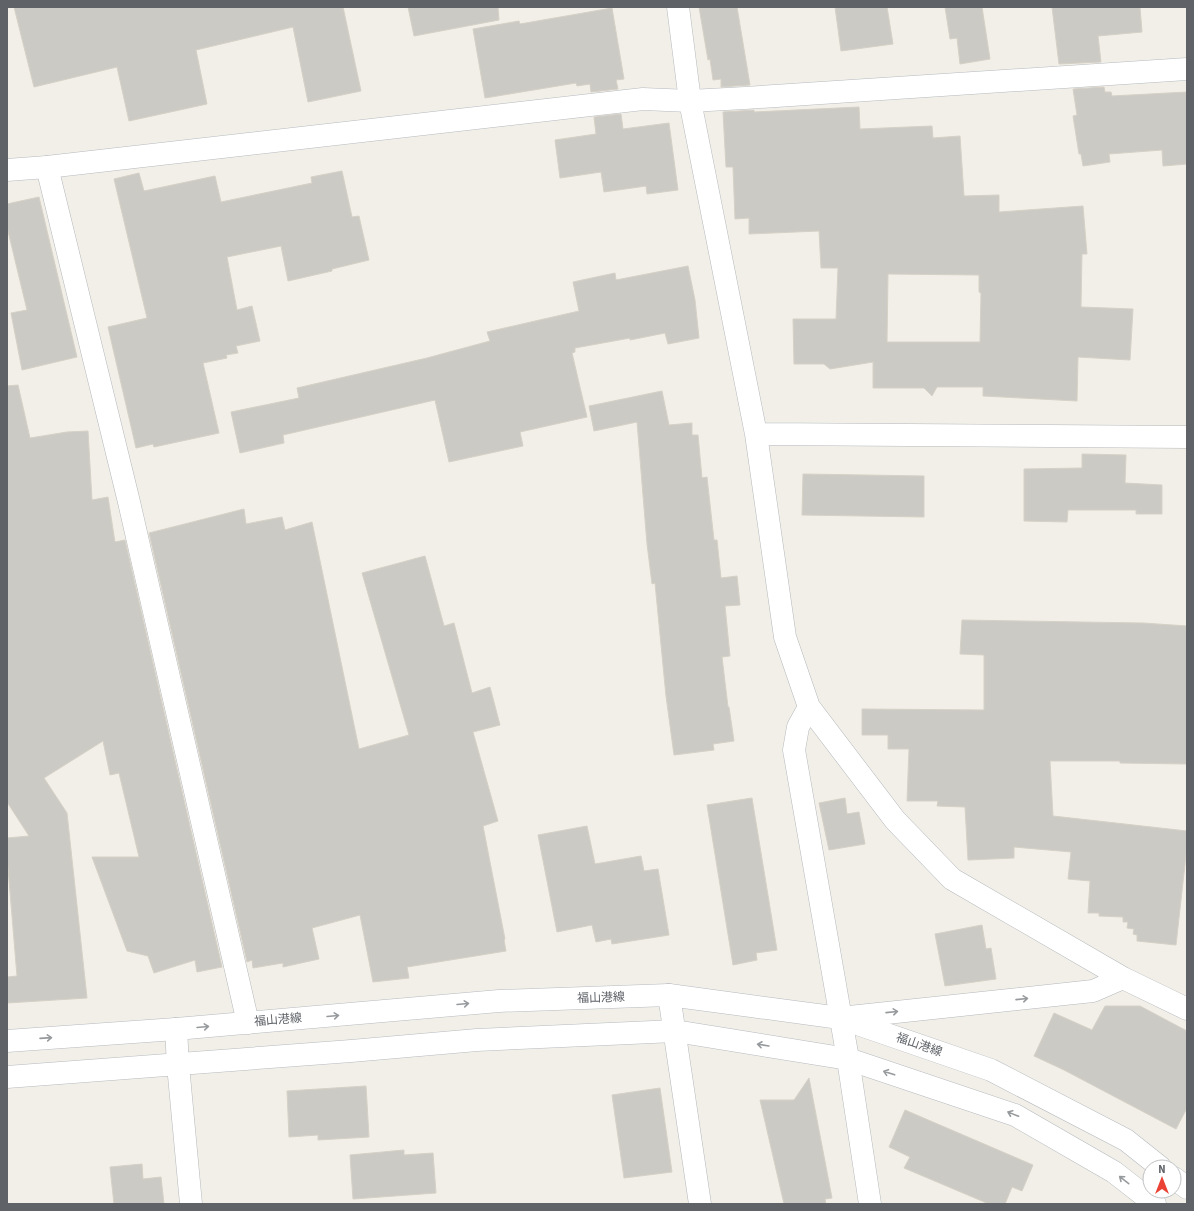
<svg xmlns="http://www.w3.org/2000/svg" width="1194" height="1211" viewBox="0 0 1194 1211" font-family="'Source Sans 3','Noto Sans JP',sans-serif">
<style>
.building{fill:#cccac5;stroke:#d6d1c6;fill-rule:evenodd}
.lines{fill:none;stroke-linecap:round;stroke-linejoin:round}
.street-casing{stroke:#b5b8bc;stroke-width:23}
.secondary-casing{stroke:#b6babf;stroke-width:23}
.street{stroke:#fff;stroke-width:22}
.secondary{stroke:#fff;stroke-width:22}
.oneway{stroke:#979a9d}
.labels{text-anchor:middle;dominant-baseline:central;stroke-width:3;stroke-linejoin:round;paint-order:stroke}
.street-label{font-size:12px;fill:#5f6368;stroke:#fff}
</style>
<rect width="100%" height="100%" fill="#f1efe8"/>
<path class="building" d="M14 7H343L361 91 308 102 293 27 196 50 207 104 129 121 117 67 34 87Z
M408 7H498L499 20 414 36Z
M699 7H737L750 85 721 87V79L713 80 710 59 708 60Z
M835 7H887L893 44 841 51Z
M945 7H982L990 59 960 64 957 38 950 39Z
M1052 7H1140L1142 32 1098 36 1101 62 1059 64Z
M612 8 624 79 616 80 618 89 591 92 590 84 577 86 576 83 485 98 473 29 519 21 520 24Z
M1104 87 1105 92H1111L1112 96 1187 92V164L1163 166 1162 150 1109 154 1110 162 1083 166 1081 154H1079L1073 116 1077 115 1073 89Z
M859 107 860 129 932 126 933 138 960 136 964 196 999 195V212L1083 206 1087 254H1082L1081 307 1133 309 1130 360 1078 357 1077 401 983 396V387H937L932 396 924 388H873V362L830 369 824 364H794L793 319H836L838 268H821L819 231 749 234V218L735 219 733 167H726L723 112 754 110V112ZM888 274 979 275V292L981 293 980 342H887Z
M621 114 623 129 669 123 678 190 647 194 646 186 604 192 601 172 560 178 555 140 596 134 594 117Z
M342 171 352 217 359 216 369 260 332 269V271L288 281 281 246 227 257 237 310 252 306 260 341 236 346 238 353 226 355 227 358 203 363 219 433 154 447 153 444 136 448 108 327 147 318 114 179 139 173 144 191 215 176 221 202 312 183 311 177Z
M39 197 77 357 22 370 11 313 27 310 7 227V204Z
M688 266 695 300 699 338 668 344 665 333 630 340V338L575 348V352L572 353 587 417 520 432 523 446 449 462 435 400 283 435 284 443 240 453 231 412 299 398 297 388 427 358 490 341 487 332 579 311 573 282 615 273 616 280Z
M18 385 30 438 67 432 88 431 92 500 108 497 115 542 125 540 222 967 197 972 195 960 154 973 148 956 127 951 92 857H139L119 773 110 775 103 741 44 778 67 813 87 998 7 1003V977L17 976 7 856V838L29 836 7 802V386Z
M662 391 669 425 692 423V435H698L702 478 707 477 714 540H717L721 578 737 576 740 605 725 606 730 656 722 657 728 707H729L734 741 713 744 714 750 674 755 666 696 655 583 652 584 647 544 637 422 594 431 589 406Z
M1082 454 1126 455 1125 483 1162 485V514H1136V510H1068L1067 522 1024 521V469L1082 468Z
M803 474 924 476V517L802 515Z
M244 509 246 524 282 517 285 530 312 522 359 749 409 735 362 573 425 556 444 626 454 623 472 693 490 687 500 725 473 732 498 821 483 826 505 939 504 940 506 951 407 967 409 978 373 982 360 915 312 928 319 959 283 967V963L253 968 252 960 247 962 149 533Z
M962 620 1143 623 1187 626V764L1120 763V761H1050L1053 816 1187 831V846L1176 945 1137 941V935L1133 934 1134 929 1127 928 1128 922H1123V917L1099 916V913H1088L1090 881 1068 879 1071 852 1014 847V858L968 860 965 807 937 806 938 801H907L909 749H888V735H862V709L984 710V655L960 654Z
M752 798 777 950 756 953 757 960 733 965 707 805Z
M845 798 847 814 859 812 865 844 829 850 819 803Z
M587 826 595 864 641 856 644 871 658 869 669 935 612 944 611 939 596 942 592 925 557 932 538 835Z
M982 925 986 949 991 948 996 979 945 986 935 934Z
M1105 1006H1140L1187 1031V1108L1176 1129 1064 1070 1034 1056 1054 1013 1092 1030Z
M809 1078 832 1198 825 1199 826 1204H784L760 1100H794Z
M366 1086 369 1137 318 1140V1135L289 1137 287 1091Z
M660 1088 672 1172 624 1178 612 1095Z
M905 1110 1033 1165 1022 1191 1012 1187 1005 1204H989L904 1168 910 1157 889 1147Z
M404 1150V1155L433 1153 436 1193 353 1199 350 1155Z
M142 1164 143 1179 161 1177 164 1204H114L110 1167Z"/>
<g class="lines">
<defs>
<path id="street" d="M678 7 690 101 756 434 785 637 809 707 798 727 794 750 848 1059 870 1204
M47 167 129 502 248 1023
M756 434 1187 437
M809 707 895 820 952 879 1123 978 1187 1009
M669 995 700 1204
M840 1018 1093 991 1123 978
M176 1029 178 1065 191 1204"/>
<path id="secondary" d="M7 170 47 167 643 99 690 101 745 98 1187 69
M7 1041 176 1029 499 1001 669 995 840 1018 991 1070 1126 1140 1160 1167
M7 1077 351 1051 477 1040 675 1031 848 1059 1015 1115 1114 1172 1155 1204
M1174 1178 1187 1188"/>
</defs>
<use href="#street" class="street-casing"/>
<use href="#secondary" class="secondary-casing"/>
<use href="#street" class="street"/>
<use href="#secondary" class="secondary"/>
</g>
<defs><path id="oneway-shaft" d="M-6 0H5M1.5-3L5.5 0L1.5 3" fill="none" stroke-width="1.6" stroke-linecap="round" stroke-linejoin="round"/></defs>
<g class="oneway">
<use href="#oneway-shaft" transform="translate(1022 999) rotate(-6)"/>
<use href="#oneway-shaft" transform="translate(463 1004) rotate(-5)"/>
<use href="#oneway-shaft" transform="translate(892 1012) rotate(-6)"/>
<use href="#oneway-shaft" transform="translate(333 1016) rotate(-5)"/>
<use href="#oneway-shaft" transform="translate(203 1027) rotate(-5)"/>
<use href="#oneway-shaft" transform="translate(46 1038) rotate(-4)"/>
<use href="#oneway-shaft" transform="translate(763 1045) rotate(-171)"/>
<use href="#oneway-shaft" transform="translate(889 1073) rotate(-162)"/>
<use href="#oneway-shaft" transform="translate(1013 1114) rotate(-158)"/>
<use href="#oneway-shaft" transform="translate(1124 1180) rotate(-142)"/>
</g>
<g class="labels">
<g class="street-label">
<text transform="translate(601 998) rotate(-2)">福山港線</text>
<text transform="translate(278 1020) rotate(-5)">福山港線</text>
<text transform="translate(919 1045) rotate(19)">福山港線</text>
</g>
</g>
<rect width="1194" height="1211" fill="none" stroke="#5f6368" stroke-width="16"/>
<g transform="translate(1162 1179)"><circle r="19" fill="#ffffff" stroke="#bfc1c3"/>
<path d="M0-3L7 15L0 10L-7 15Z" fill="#ea4335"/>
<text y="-6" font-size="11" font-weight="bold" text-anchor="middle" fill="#5f6368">N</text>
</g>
</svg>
